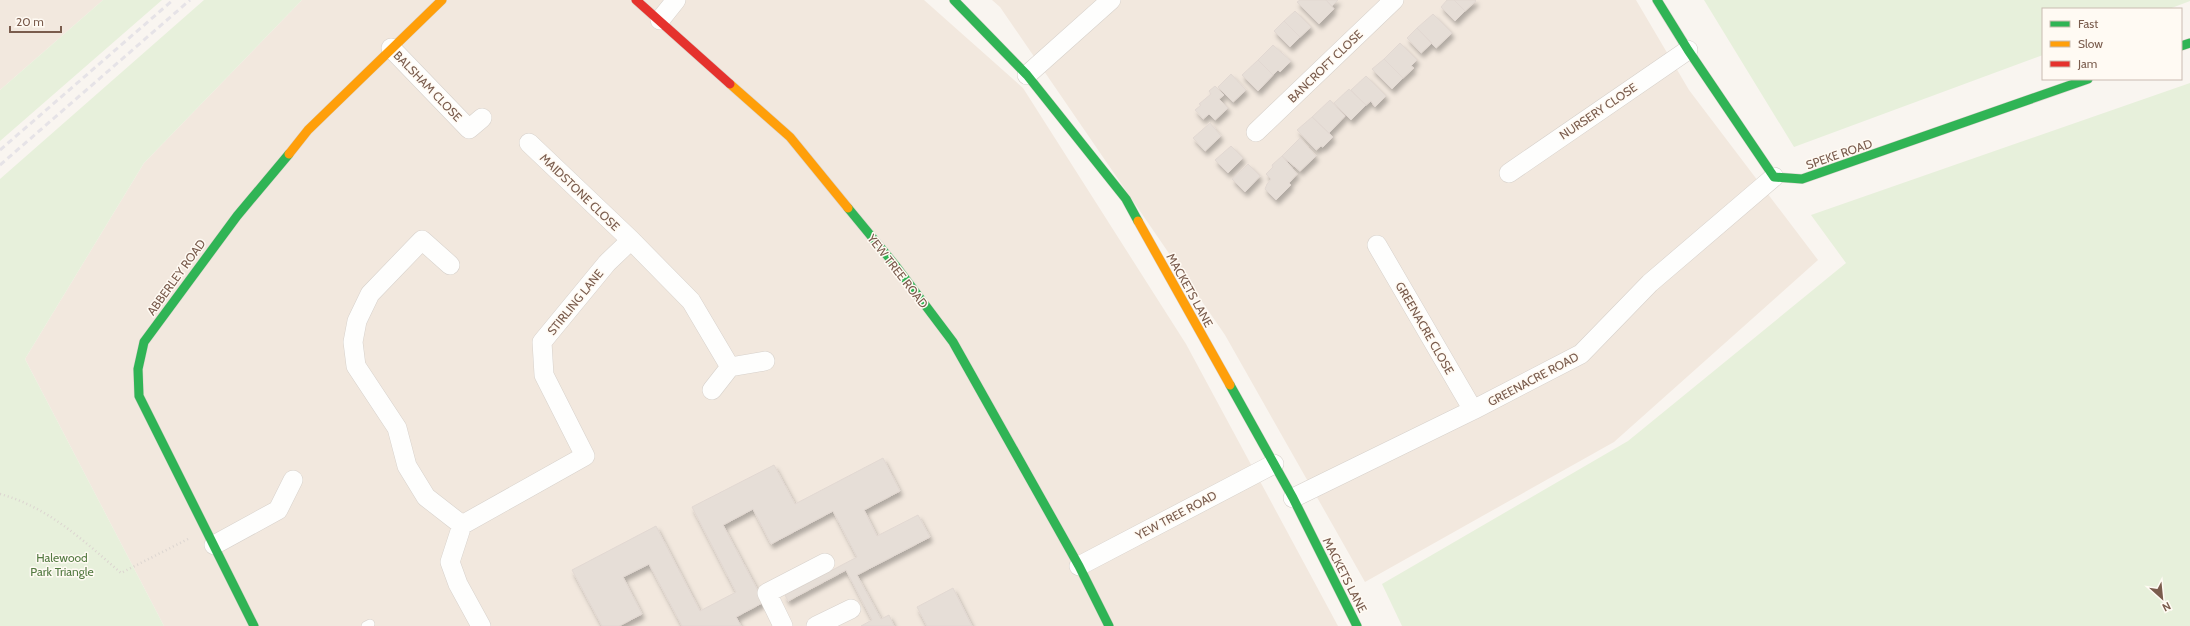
<svg xmlns="http://www.w3.org/2000/svg" width="2190" height="626" viewBox="0 0 2190 626" font-family="Cabin,sans-serif">
<style>
.residential{fill:#f2e8de}
.green{fill:#e7f0db}
.building{fill:#e6ded7;stroke:#e2d8d2;filter:url(#shadow)}
.lines{fill:none;stroke-linecap:round;stroke-linejoin:round}
.lane-casing{stroke:#d7d1cb;stroke-width:10}
.street-casing{stroke:#d7d1cb;stroke-width:20}
.fast-casing{stroke:#d9d2cb;stroke-width:10}
.slow-casing{stroke:#d9d2cb;stroke-width:10}
.jam-casing{stroke:#d9d2cb;stroke-width:10}
.path{stroke:#dcd5d0;stroke-width:2.5;stroke-dasharray:1 3;stroke-linecap:butt}
.lane{stroke:#fefefd;stroke-width:9}
.street{stroke:#fefefd;stroke-width:19}
.fast{stroke:#30b455;stroke-width:9}
.slow{stroke:#ff9f0a;stroke-width:9}
.jam{stroke:#e5322d;stroke-width:9}
.rail{stroke:#e6e3e7;stroke-width:3;stroke-dasharray:6 4;stroke-linecap:butt}
.labels{text-anchor:middle;dominant-baseline:central;stroke-width:3;stroke-linejoin:round;paint-order:stroke}
.street-label{font-size:12px;fill:#7a5c4d;stroke:#fffaf3}
.park-label{font-size:12px;fill:#537a41;stroke:#fffaf3}
</style>
<defs>
<filter id="shadow"><feDropShadow dx="2.5" dy="4.5" stdDeviation="2" flood-color="#0004"/></filter>
</defs>
<rect width="100%" height="100%" fill="#f9f5f0"/>
<path class="residential" d="M0 0H103L0 90Z
M302 0H924L1023 88 1186 344 1338 626H164L25 359 144 163Z
M992 0H1636L1689 90 1818 260 1614 442 1365 582 1225 335 1000 7Z"/>
<path class="green" d="M103 0H162L0 141V90Z
M204 0H302L144 163 25 359 164 626H0V179Z
M1704 0H2190V1L2169 9H2043V55L1794 147Z
M2190 83V626H1402L1382 584 1628 441 1846 263 1811 215Z"/>
<path class="building" d="M1300 0H1326L1334 9 1319 24 1297 2Z
M1326 0H1338L1332 6Z
M1447 0H1454L1465 11 1455 21 1441 7Z
M1454 0H1475L1476 1 1465 11Z
M1295 11 1311 27 1300 37 1284 21Z
M1433 14 1452 33 1436 48 1417 28Z
M1284 21 1300 37 1290 47 1274 31Z
M1417 28 1432 43 1421 53 1407 38Z
M1400 43 1417 60 1411 66 1414 68 1403 78 1384 59Z
M1273 45 1291 61 1280 72 1278 70 1273 75 1258 60Z
M1384 59 1403 78 1392 89 1372 69Z
M1258 60 1273 75 1258 91 1242 75Z
M1231 74 1246 90 1233 102 1218 87Z
M1366 76 1386 96 1375 107 1371 101 1366 105 1351 90Z
M1215 86 1224 95 1219 99 1228 108 1215 120 1209 114 1203 119 1195 110 1201 105 1199 104 1211 94 1209 91Z
M1349 89 1366 105 1351 120 1334 103Z
M1330 100 1345 116 1329 133 1312 117Z
M1312 117 1333 137 1323 147 1321 146 1316 150 1297 130Z
M1210 123 1221 136 1205 151 1193 138Z
M1300 138 1316 156 1300 171 1282 156Z
M1231 146 1243 158 1228 173 1215 160Z
M1282 156 1297 174 1289 183 1291 185 1276 200 1265 189 1267 184 1271 179 1266 174 1273 167 1272 165Z
M1248 164 1260 176 1245 192 1232 179Z
M883 458 900 491 864 510 877 536 918 515 930 537 857 575 881 619 889 615 894 626H861L872 620 846 570 788 601 785 595 857 557 833 511 771 544 753 509 723 525 764 602 736 617 741 626H682L649 564 623 577 642 614 619 626H602L572 570 656 526 700 611 736 592 692 507 774 465 795 504Z
M953 588 972 626H927L917 607Z"/>
<g class="lines">
<defs>
<path id="lane" d="M366 626 370 624"/>
<path id="street" d="M660 20 676 0
M391 48 469 129 482 118
M1027 75 1111 0
M1256 132 1394 0
M529 143 631 240
M1509 173 1688 50
M1377 245 1473 410
M450 265 422 240 370 294 357 321 353 342 356 366 397 428 407 466 426 497 462 525 450 562 458 584 481 626
M712 390 730 367 765 361
M1293 498 1473 410 1581 354 1650 283 1774 177
M462 525 585 456 544 375 542 342 607 263 631 240 691 301 730 367
M214 545 278 510 293 480
M1079 566 1274 464
M783 626 767 593 825 563
M816 626 851 609"/>
<path id="fast" d="M954 0 1027 75 1126 199 1138 221
M1657 0 1688 50 1774 177 1802 179 2088 79
M2181 46 2190 43
M848 208 895 265 953 342 1079 566 1109 626
M1230 385 1293 498 1357 626
M254 626 139 396 138 369 144 342 237 216 289 154"/>
<path id="slow" d="M730 84 790 137 848 208
M289 154 308 130 442 0
M1138 221 1230 385"/>
<path id="jam" d="M636 0 730 84"/>
</defs>
<use href="#lane" class="lane-casing"/>
<use href="#street" class="street-casing"/>
<use href="#fast" class="fast-casing"/>
<use href="#slow" class="slow-casing"/>
<use href="#jam" class="jam-casing"/>
<path class="path" d="M0 494C48 507 84 541 121 573L190 538"/>
<use href="#lane" class="lane"/>
<use href="#street" class="street"/>
<use href="#fast" class="fast"/>
<use href="#slow" class="slow"/>
<use href="#jam" class="jam"/>
<path class="rail" d="M0 150 173 0
M0 165 190 0"/>
</g>
<g class="labels">
<g class="street-label">
<text transform="translate(1325 66) rotate(-44)">BANCROFT CLOSE</text>
<text transform="translate(428 86) rotate(46)">BALSHAM CLOSE</text>
<text transform="translate(1598 111) rotate(-34)">NURSERY CLOSE</text>
<text transform="translate(1839 154) rotate(-19)">SPEKE ROAD</text>
<text transform="translate(580 192) rotate(44)">MAIDSTONE CLOSE</text>
<text transform="translate(898 271) rotate(52)">YEW TREE ROAD</text>
<text transform="translate(176 277) rotate(-54)">ABBERLEY ROAD</text>
<text transform="translate(1190 290) rotate(61)">MACKETS LANE</text>
<text transform="translate(575 302) rotate(-51)">STIRLING LANE</text>
<text transform="translate(1425 328) rotate(60)">GREENACRE CLOSE</text>
<text transform="translate(1533 379) rotate(-28)">GREENACRE ROAD</text>
<text transform="translate(1176 515) rotate(-28)">YEW TREE ROAD</text>
<text transform="translate(1345 575) rotate(63)">MACKETS LANE</text>
</g>
<g class="park-label">
<text x="62" y="557">Halewood<tspan x="62" dy="14">Park Triangle</tspan></text>
</g>
</g>
<rect x="2042" y="8" width="140" height="72" fill="#fffaf3" stroke="#cabbb1"/>
<rect x="2050" y="21" width="20" height="6" fill="#30b455" stroke="#cabbb1"/>
<text x="2078" y="28" font-size="12" fill="#7a5c4d">Fast</text>
<rect x="2050" y="41" width="20" height="6" fill="#ff9f0a" stroke="#cabbb1"/>
<text x="2078" y="48" font-size="12" fill="#7a5c4d">Slow</text>
<rect x="2050" y="61" width="20" height="6" fill="#e5322d" stroke="#cabbb1"/>
<text x="2078" y="68" font-size="12" fill="#7a5c4d">Jam</text>
<g transform="translate(2162 598) rotate(153)" stroke="#fffaf3" stroke-width="3" paint-order="stroke">
<path d="M0-3L7 15L0 10L-7 15Z" fill="#7a5c4d"/>
<text y="-6" font-size="11" font-weight="bold" text-anchor="middle" fill="#7a5c4d">N</text>
</g>
<path d="M10 26v6h51v-6" fill="none" stroke="#7a5c4d" stroke-width="2"/>
<text x="16" y="26" font-size="12" fill="#7a5c4d" stroke="#fffaf3" stroke-width="3" paint-order="stroke">20 m</text>
</svg>
